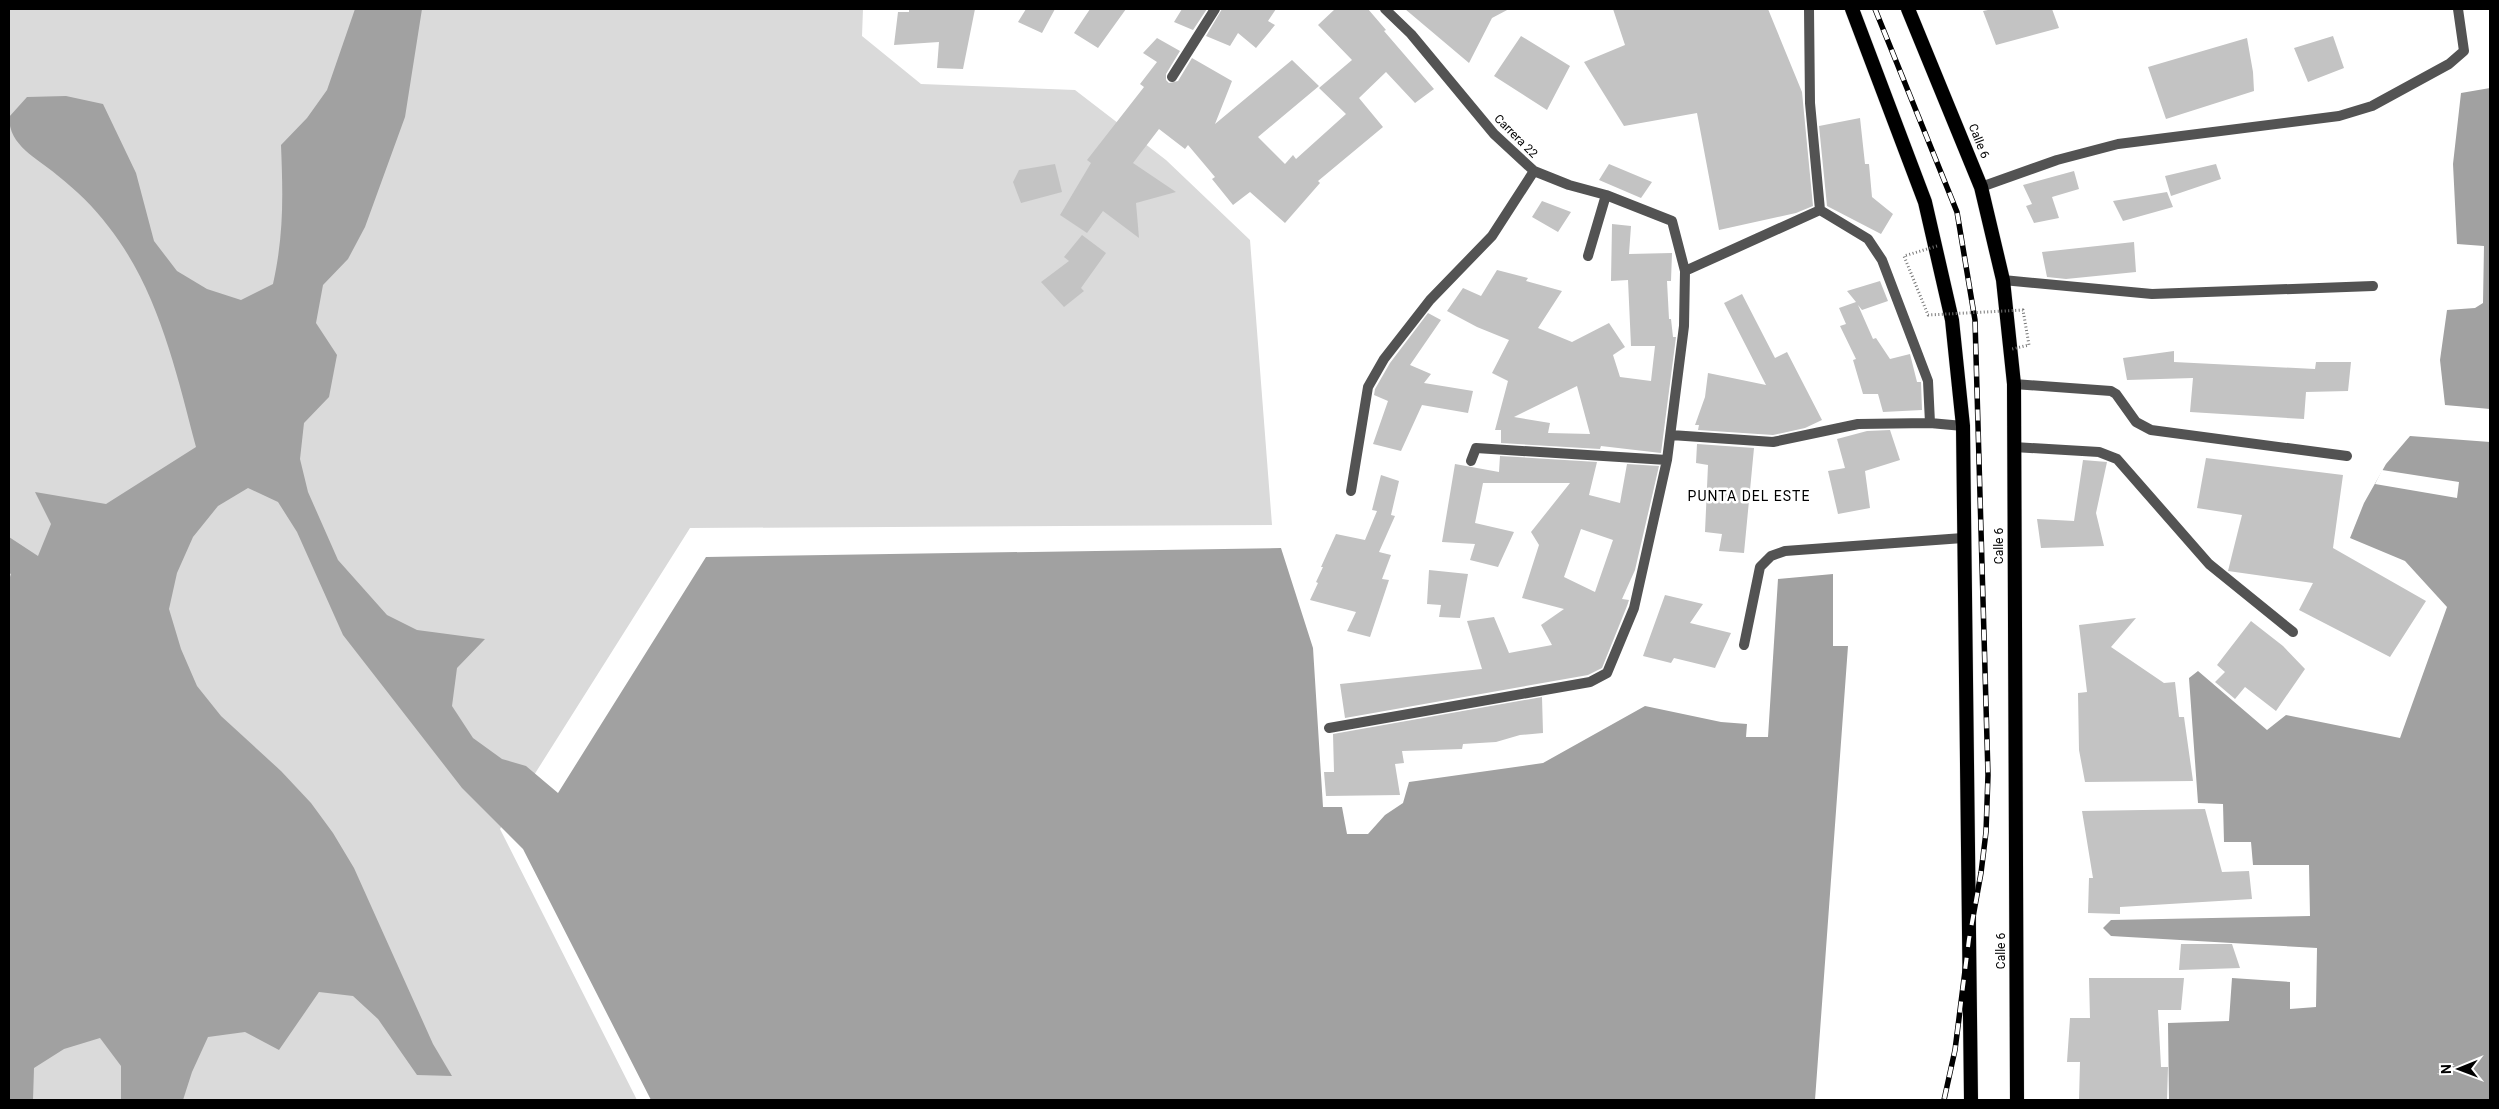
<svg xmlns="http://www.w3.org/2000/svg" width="2499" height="1109" viewBox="0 0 2499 1109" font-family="Roboto,sans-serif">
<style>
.green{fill:#dadada}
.water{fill:#a1a1a1}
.pier{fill:#fff}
.building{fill:#c3c3c3;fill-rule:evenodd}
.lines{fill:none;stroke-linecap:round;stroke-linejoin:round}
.trunk-casing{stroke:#dbdbdb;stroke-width:15}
.service{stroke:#535353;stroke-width:10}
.minor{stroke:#535353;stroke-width:10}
.trunk{stroke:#000;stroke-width:14}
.rail-casing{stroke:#000;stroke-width:5.5}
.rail{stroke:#fff;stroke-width:4;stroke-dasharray:11;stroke-linecap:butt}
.path-bridge{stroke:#757575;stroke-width:3;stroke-dasharray:1 2.5;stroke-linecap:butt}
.labels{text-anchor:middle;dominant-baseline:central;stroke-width:5;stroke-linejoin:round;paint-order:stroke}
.street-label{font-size:12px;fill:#000;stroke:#fff}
.neighbourhood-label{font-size:14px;letter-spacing:1px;fill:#000;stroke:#fff}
</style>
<rect width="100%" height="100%" fill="#fff"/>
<path class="green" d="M9 9H863L862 36 921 84 1075 90 1166 160 1250 240 1272 525 690 528 500 829 637 1100H9Z"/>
<path class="water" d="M355 9H422L405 117 365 227 348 259 323 285 316 323 337 355 329 397 304 423 300 459 308 492 338 560 387 615 417 630 485 639 457 668 452 706 473 738 502 759 526 766 558 793 706 557 1281 548 1313 648 1323 807H1342L1347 834H1368L1385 815 1403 803 1409 782 1543 763 1645 706 1721 722 1747 724 1746 737H1768L1778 579 1833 574V646H1848L1815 1100H651L523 849 462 788 343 635 297 532 278 502 248 488 218 506 193 537 177 573 169 609 181 649 197 686 221 716 281 771 311 803 333 833 354 868 433 1044 452 1076 417 1075 378 1019 353 996 319 992 279 1050 245 1032 208 1037 192 1072 183 1100H121V1066L100 1038 64 1049 34 1068 33 1100H9V580L11 574 9 573V537L38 556 51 524 35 492 106 504 196 447C176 371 158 289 108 226 94 207 76 190 57 175 37 158 9 146 9 117L27 97 66 96 103 104 136 173 154 241 177 271 207 289 241 300 273 284C284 234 283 196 281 145L307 118 327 90Z
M2490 88V409L2445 405 2440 360 2447 310 2475 308 2483 303 2484 246 2457 244 2453 164 2461 93Z
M2410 436 2490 442V1100H2169L2168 1023 2229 1021 2232 978 2290 982V1009L2316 1007 2317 948 2111 936 2103 928 2111 920 2310 916 2309 865H2253L2251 842H2224L2223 804 2198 803 2189 678 2198 671 2267 730 2286 715 2400 738 2447 607 2405 561 2350 538 2364 503 2386 464Z"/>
<path class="pier" d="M2382 470 2459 482 2457 498 2375 484Z"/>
<path class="building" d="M909 9H975L963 69 937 68 939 42 894 45 898 12H909Z
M1026 9H1055L1042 33 1018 22Z
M1090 9H1126L1098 48 1074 33Z
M1182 9H1207L1193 30 1174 22Z
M1222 9H1276L1268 21 1275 25 1256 48 1238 33 1230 46 1206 36Z
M1335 9H1368L1386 30 1384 31 1434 89 1415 103 1386 72 1359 98 1383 127 1318 181 1320 183 1285 223 1250 192 1233 205 1212 179 1215 177 1188 145 1185 149 1159 129 1133 163 1176 192 1136 203 1139 238 1103 211 1087 233 1060 215 1091 163 1087 160 1144 87 1140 84 1157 62 1143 53 1157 38 1180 51 1166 74V80L1169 83 1178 81 1192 58 1232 81 1215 124 1292 60 1319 86 1258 137 1285 164 1293 155 1296 159 1346 114 1319 88 1352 60 1318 25Z
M1405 9H1509L1492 18 1469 63Z
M1613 9H1768L1802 92 1813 206 1796 213 1719 230 1697 113 1624 126 1584 62 1625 45Z
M1993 9H2052L2059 28 1996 45 1983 11Z
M1521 36 1570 66 1547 110 1494 76Z
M2333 36 2344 68 2308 82 2294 48Z
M2247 38 2253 72 2254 91 2166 119 2148 67Z
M1860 118 1865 164H1869L1872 197 1893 214 1881 234 1827 206 1819 126Z
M1055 164 1062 192 1021 203 1013 182 1019 170Z
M1609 164 1652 182 1641 198 1599 180Z
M2216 164 2221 179 2171 196 2165 176Z
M2074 171 2079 189 2052 197 2059 218 2034 223 2026 206 2032 204 2023 185Z
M2167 192 2173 207 2123 221 2113 201Z
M1542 201 1571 212 1558 232 1532 217Z
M1612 224 1631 226 1629 254 1672 253 1671 281H1667L1669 319H1671L1673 337H1676L1661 453 1601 446 1600 449 1501 443V430H1495L1508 381 1492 373 1509 340 1477 327 1447 311 1463 288 1481 296 1497 270 1528 278 1526 281 1562 291 1538 328 1572 342 1609 323 1625 347 1613 355 1620 377 1651 381 1655 346H1631L1628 280 1611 281ZM1577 386 1590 434 1548 433 1550 423 1514 417Z
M1082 235 1106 253 1081 288 1084 291 1064 307 1041 282 1069 261 1064 257Z
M2134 242 2136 272 2066 279 2047 277 2042 252Z
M1880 281 1888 301 1862 310 1858 305 1873 339 1876 338 1890 359 1910 354 1917 382H1921L1922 410 1883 412 1878 394H1863L1853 360 1856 359 1840 326 1846 324 1839 308 1856 302 1847 291Z
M1742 294 1775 358 1787 352 1822 420 1805 428 1773 435 1698 430 1699 425H1695L1705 397 1708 373 1766 385 1724 303Z
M1428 313 1441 320 1410 365 1431 374 1424 383 1473 391 1468 413 1422 405 1401 451 1373 444 1388 401 1374 395 1375 389 1390 363Z
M2174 351V362L2315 369 2316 362H2351L2348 391 2306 392 2304 419 2190 412 2193 378 2127 380 2123 358Z
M1890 430 1900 460 1865 471 1870 508 1838 514 1828 471 1845 468 1837 439 1867 431Z
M1697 444 1754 448 1744 553 1719 551 1722 534 1705 532 1708 465 1696 463Z
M1500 456 1597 462 1589 495 1620 503 1627 464 1659 466 1635 570 1622 599 1629 600 1627 606 1602 668 1588 675 1345 718 1340 684 1482 669 1467 621 1494 617 1509 653 1552 645 1541 625 1564 609 1522 598 1539 545 1531 532 1570 483H1483L1475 523 1514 532 1498 567 1470 560 1475 544 1442 542 1455 464 1499 472ZM1581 529 1613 540 1595 592 1564 577Z
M2206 458 2343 475 2333 548 2426 601 2390 657 2299 610 2313 583 2228 571 2242 515 2197 508Z
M2083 460 2107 462 2096 513 2104 546 2041 548 2037 519 2074 521Z
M1381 475 1399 481 1391 515 1395 516 1379 552 1391 555 1382 579 1389 580 1370 637 1347 631 1356 612 1310 600 1318 583 1316 582 1323 567H1321L1336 534 1365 540 1377 511 1372 510Z
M1429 570 1468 574 1460 618 1439 617 1441 605 1427 604Z
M1665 595 1703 604 1690 623 1731 633 1715 668 1674 658 1671 663 1643 656Z
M2136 618 2111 647 2164 683 2175 682 2179 717H2184L2193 781 2085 782 2079 750 2078 693 2087 692 2079 625Z
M2251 621 2283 646 2305 669 2276 711 2245 687 2235 699 2215 682 2225 672 2217 665Z
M1542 697 1543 733 1520 735 1496 742 1463 744 1462 749 1402 751 1404 763 1395 764 1400 795 1326 796 1324 772H1334L1333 734Z
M2205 809 2222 872 2249 871 2252 899 2120 907V914L2088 913 2089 878H2093L2082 811Z
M2181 944H2232L2240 968 2179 970Z
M2089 978H2184L2181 1010H2158L2161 1067H2168L2167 1100H2079L2080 1062H2067L2070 1018H2090Z"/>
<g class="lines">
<defs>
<path id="trunk" d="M1852 9 1925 202 1952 320 1963 426 1971 1100
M1908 9 1981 187 2003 280 2014 384 2017 1100"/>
</defs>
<use href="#trunk" class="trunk-casing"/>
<path class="service" d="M2003 280 2152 294 2373 286
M2014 384 2111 391 2116 394 2136 422 2151 430 2347 456
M2014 447 2099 452 2117 459 2209 564 2293 632
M1744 645 1760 567 1771 556 1785 551 1963 538"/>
<path class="minor" d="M1809 9 1810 103 1820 210 1868 239 1882 260 1928 381 1930 423
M1172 77 1215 9
M1981 187 2057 160 2118 144 2339 116 2372 106 2449 64 2464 51 2458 9
M1588 256 1606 195
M1685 271 1820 210
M1671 435 1773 442 1858 424 1930 423 1963 426
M1471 461 1476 448 1667 460
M1351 491 1368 387 1384 359 1430 300 1492 236 1534 171
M1329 728 1590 682 1607 673 1634 608 1667 460 1684 326 1685 271 1672 221 1606 195 1569 185 1534 171 1494 134 1411 34 1385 9"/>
<use href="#trunk" class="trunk"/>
<defs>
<path id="rail" d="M1875 9 1957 212 1975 320 1988 775 1986 832 1981 873 1969 939 1955 1050 1944 1100"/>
</defs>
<use href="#rail" class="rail-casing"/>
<use href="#rail" class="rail"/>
<path class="path-bridge" d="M1937 246 1904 256 1928 315 2023 310 2029 345 2012 349"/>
</g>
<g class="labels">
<g class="street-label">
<text transform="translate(1516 136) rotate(45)">Carrera 22</text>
<text transform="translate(1979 141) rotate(68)">Calle 6</text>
<text transform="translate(1999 546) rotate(-90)">Calle 6</text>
<text transform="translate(2001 951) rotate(-90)">Calle 6</text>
</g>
<g class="neighbourhood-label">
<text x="1749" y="496">PUNTA DEL ESTE</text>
</g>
</g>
<rect width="2499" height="1109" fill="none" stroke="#000000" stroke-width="20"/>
<g transform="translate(2459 1069) rotate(269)" stroke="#ffffff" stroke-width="4" paint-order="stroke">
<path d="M0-4L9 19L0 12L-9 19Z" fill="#000000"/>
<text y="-8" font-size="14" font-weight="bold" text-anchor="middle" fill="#000000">N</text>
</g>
</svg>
